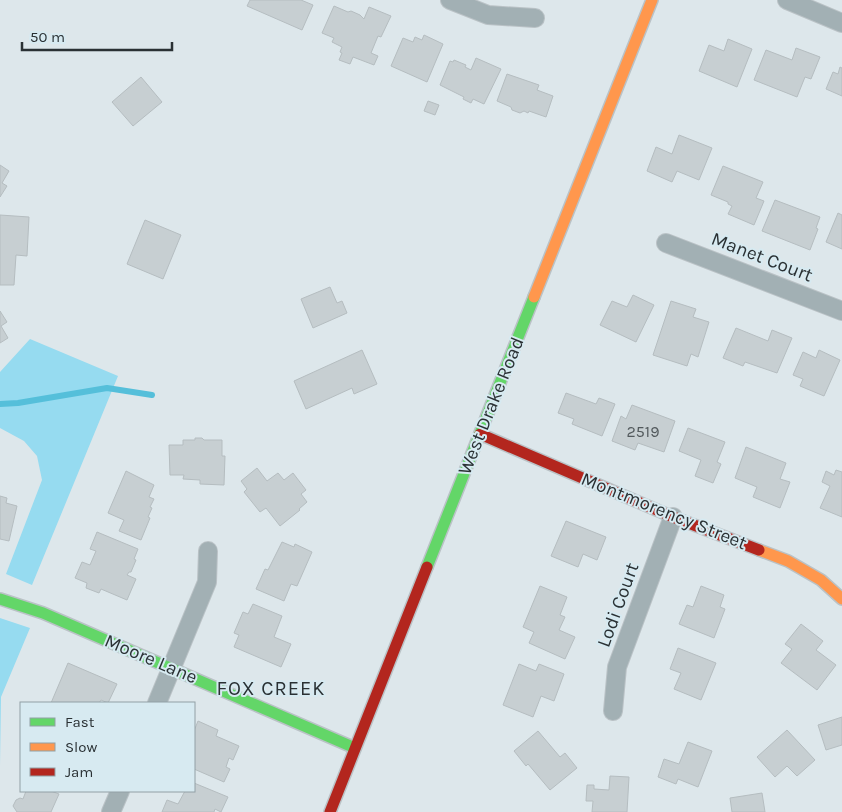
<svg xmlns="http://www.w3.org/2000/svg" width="842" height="812" viewBox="0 0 842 812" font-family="Karla,sans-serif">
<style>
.green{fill:#96dbf0}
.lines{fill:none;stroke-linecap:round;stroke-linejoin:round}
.stream{stroke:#55bfda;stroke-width:6}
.building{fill:#c7cfd2;stroke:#b5bdc0}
.street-casing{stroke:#bac2c6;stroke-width:20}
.fast-casing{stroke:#bac2c6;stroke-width:14}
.slow-casing{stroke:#bac2c6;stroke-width:14}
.jam-casing{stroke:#bac2c6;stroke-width:14}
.street{stroke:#a2b0b4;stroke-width:18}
.fast{stroke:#63d668;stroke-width:11}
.slow{stroke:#ff974d;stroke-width:11}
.jam{stroke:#b3261e;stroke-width:11}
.labels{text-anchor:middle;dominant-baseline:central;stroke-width:4;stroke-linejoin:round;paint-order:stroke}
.number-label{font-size:16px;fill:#52595c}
.street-label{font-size:19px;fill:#2a3134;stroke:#d7eaf1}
.neighbourhood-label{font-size:20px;letter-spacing:1px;fill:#2a3134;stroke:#d7eaf1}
</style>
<rect width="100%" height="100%" fill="#dde7eb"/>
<path class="green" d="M30 339 118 376 32 585 6 574 42 480 37 456 24 441 0 428V372Z
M0 618 30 628 1 697 0 766Z"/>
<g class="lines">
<path class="stream" d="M0 404 18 403 107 388 152 395"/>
</g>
<path class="building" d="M250 0H301L313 5 302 30 247 6Z
M334 6 348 12 351 11 360 15 364 19 369 7 391 16 381 37 378 36 371 53 378 56 374 65 353 57 350 64 339 60 342 53 340 52 342 47 332 42 334 38 322 33Z
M424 35 443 44 427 82 391 66 403 38 413 42 415 37 422 40Z
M728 39 752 49 737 87 699 71 709 45 724 51Z
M796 48 820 57 811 79 805 77 797 97 754 80 766 50 792 60Z
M476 58 501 69 484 104 473 99 471 103 463 99 464 97 440 85 450 61 453 62 454 60 466 65 465 67 471 70Z
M840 67 842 68V96L826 89 833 72 838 74Z
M507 74 539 85 537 90 553 96 546 117 529 111 528 113 524 111 520 113 512 110 511 107 497 101Z
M141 77 162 102 133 126 112 102Z
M428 101 439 105 435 115 424 111Z
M679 135 712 148 699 180 677 171 672 182 647 171 656 147 672 154Z
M0 165 9 171 2 183 7 186 0 197Z
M723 166 763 182 756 198 764 201 754 225 728 214 732 206 728 204V202L711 195Z
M775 200 820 217 816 228 818 229 810 250 762 231Z
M838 213 842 215V249L826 242Z
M0 215 29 217 27 256 16 255 14 285H0Z
M145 220 181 235 163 279 127 264Z
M330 287 337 303 342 301 347 313 313 328 301 299Z
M633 295 654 305 636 342 600 325 612 301 627 307Z
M671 301 696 309 693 317 709 322 698 357 691 354 687 366 653 355Z
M0 311 7 322 1 326 8 338 0 343Z
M736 328 768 341 772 330 792 338 777 373 745 362 743 366 723 358Z
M362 350 377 384 354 394 352 388 306 409 294 381Z
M819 350 840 360 824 396 800 386 803 379 793 375 803 352 816 358Z
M566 393 596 404 599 398 615 404 602 436 572 424 574 419 558 413Z
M632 405 675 421 664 452 638 443 635 450 612 441 621 416 626 419Z
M688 428 725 442 717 462 721 464 713 483 695 476 701 460 679 451Z
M195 438H202L204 440H222V456H225L224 485 200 484V480L183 479 184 475H170L169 445H183V440H195Z
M746 447 786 463 780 479 790 482 780 508 753 497 757 487 735 478Z
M257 468 267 481 278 473 284 480 293 473 306 490 301 494 307 502 299 509 300 510 280 526 266 508 260 512 244 492 247 489 241 481Z
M836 470 842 472V517L820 508 830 486 822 482 826 471 834 475Z
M126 471 154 485 149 497 154 499 150 507 152 508 148 517 150 518 141 540 119 531 124 520 108 513Z
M0 496 7 498 6 503 17 506 9 541 0 539Z
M566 521 606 537 597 560 583 554 578 567 551 556Z
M97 532 138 549 134 559 136 560 131 572H129L127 575 136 579 127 600 101 589 99 593 86 588 87 583 75 578 82 562 90 565 96 551 90 549Z
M282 542 294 547 295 544 312 552 297 586 291 584 284 601 256 589 265 569 268 570Z
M540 586 567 597 560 615 565 617 559 630 575 637 565 659 529 643 534 632 523 627Z
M701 586 724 595 720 607 725 609 714 638 679 624 687 605 693 607Z
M253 604 282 616 274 637 291 644 281 667 234 647 239 635 234 633 243 612 248 614Z
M801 624 823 641 816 650 836 665 817 690 781 663 792 649 785 644Z
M678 648 716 663 701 700 674 689 681 673 670 669Z
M68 663 117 684 108 703 101 700 99 703H51Z
M519 664 536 671 539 664 564 674 554 701 541 696 533 717 503 705Z
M842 717V745L826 750 818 725Z
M198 721 218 730 216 736 239 746 233 760 229 758 226 767 230 769 224 782 194 769V731Z
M787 730 815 760 797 776 787 766 775 777 757 757Z
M538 731 560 757 565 753 577 768 550 790 528 764 526 766 514 751Z
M688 742 712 751 698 787 678 779 676 784 658 777 664 759 679 764Z
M610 776 629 777 627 812H592L593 801H586L587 785H594V789L609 790Z
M194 783 228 797 221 812 215 809 214 812H162L167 800 178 804 185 791H194Z
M26 791H51L59 794 51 812H17L13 806 16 800 20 798 23 799Z
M762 793 765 812H732L730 798Z"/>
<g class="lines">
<defs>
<path id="street" d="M450 0 488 15 535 18
M787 0 842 23
M666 243 842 311
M157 703 207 582 208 551
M613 711 617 667 673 517
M111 812 120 791"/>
<path id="fast" d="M427 567 534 297
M0 599 43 613 355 748"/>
<path id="slow" d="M534 297 652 0
M759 550 788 561 821 580 842 599"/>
<path id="jam" d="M480 434 673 517 759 550
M330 812 427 567"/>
</defs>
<use href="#street" class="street-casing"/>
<use href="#fast" class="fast-casing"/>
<use href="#slow" class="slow-casing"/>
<use href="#jam" class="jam-casing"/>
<use href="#street" class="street"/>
<use href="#fast" class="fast"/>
<use href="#slow" class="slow"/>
<use href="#jam" class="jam"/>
</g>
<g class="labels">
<g class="number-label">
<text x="643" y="431">2519</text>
</g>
<g class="street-label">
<text transform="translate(762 257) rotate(21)">Manet Court</text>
<text transform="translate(491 406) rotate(-68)">West Drake Road</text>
<text transform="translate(664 511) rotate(22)">Montmorency Street</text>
<text transform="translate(618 605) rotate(-70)">Lodi Court</text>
<text transform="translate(151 659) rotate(23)">Moore Lane</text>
</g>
<g class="neighbourhood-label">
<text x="271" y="688">FOX CREEK</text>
</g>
</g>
<rect x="20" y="702" width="175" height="90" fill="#d7eaf1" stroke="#92a0a5"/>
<rect x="30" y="718" width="25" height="8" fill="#63d668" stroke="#92a0a5"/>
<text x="65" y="727" font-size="15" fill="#2a3134">Fast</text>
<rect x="30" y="743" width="25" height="8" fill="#ff974d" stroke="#92a0a5"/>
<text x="65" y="752" font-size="15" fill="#2a3134">Slow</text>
<rect x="30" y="768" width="25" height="8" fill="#b3261e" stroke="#92a0a5"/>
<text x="65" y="777" font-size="15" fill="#2a3134">Jam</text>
<path d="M22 42v8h150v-8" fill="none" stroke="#2a3134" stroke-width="2.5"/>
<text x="30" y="42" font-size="15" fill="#2a3134" stroke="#d7eaf1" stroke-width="4" paint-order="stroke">50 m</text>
</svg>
